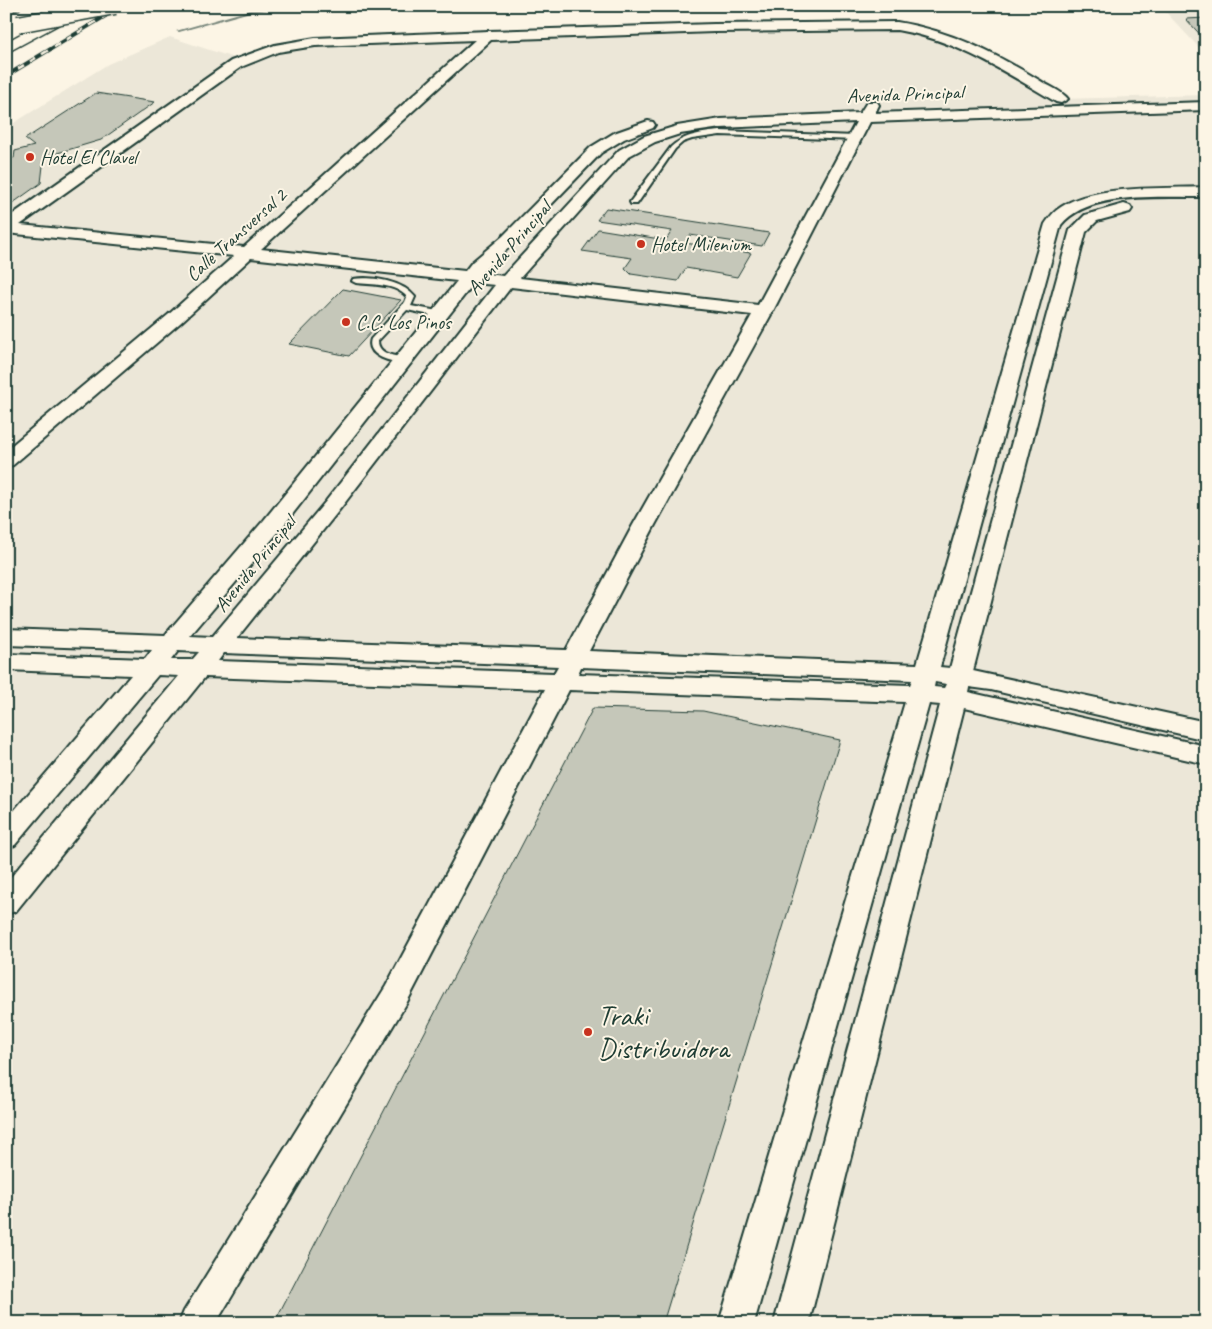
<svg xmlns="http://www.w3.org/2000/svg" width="1212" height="1329" viewBox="0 0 1212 1329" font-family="Caveat,sans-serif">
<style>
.built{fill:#ece7d8}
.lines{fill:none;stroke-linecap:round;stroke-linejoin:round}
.stream{fill:#758479;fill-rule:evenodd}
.building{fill:#c5c7b9;stroke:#1f3d34}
.lane-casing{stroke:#1f3d34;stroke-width:4}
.street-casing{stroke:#1f3d34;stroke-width:4}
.primary-casing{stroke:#1f3d34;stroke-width:3}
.highway-casing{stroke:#1f3d34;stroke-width:3}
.lane{fill:#fcf5e5;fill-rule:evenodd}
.street{fill:#fcf5e5;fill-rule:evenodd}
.primary{fill:#fcf5e5;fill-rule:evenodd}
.highway{fill:#fcf5e5;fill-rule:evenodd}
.rail-casing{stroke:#1f3d34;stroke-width:4}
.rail{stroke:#fcf5e5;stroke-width:2.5;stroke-dasharray:7;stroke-linecap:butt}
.primary-bridge-casing{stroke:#1f3d34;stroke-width:19;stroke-linecap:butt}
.primary-bridge{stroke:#fcf5e5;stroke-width:16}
.poi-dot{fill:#c8321e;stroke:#fcf5e5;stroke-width:2}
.labels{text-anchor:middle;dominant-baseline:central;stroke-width:4;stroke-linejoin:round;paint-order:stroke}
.far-street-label{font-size:20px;fill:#1f3d34;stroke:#fcf5e5}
.far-poi-label{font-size:20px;fill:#1f3d34;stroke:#fcf5e5;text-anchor:start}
.near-poi-label{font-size:29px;fill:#1f3d34;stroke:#fcf5e5;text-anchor:start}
</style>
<rect width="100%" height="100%" fill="#fcf5e5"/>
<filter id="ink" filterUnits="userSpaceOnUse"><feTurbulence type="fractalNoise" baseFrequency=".02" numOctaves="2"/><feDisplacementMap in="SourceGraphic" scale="10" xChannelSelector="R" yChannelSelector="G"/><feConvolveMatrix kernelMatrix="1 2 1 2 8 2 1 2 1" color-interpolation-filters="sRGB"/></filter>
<g filter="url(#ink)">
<path class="built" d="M1160 6H1206V55Z
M714 28 925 30 1061 99 1206 95V1323H6V128L108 64 170 37 243 61 284 46Z"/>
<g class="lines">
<path class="stream" d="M286 6H302L250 12 179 32 176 31 250 10Z"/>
</g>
<path class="building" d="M1206 18V41L1186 19Z
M96 93 155 102 101 140 44 157 41 183 6 208V159L14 158 15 151 34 146 25 139Z
M606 208 769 233 762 246 690 235 685 243 751 253 737 277 686 268 678 281 631 274 625 268 632 258 582 251 598 229 666 240 672 231 597 220Z
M343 289 401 300 349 356 289 344Z
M593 708 703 711 840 740 663 1323H274Z"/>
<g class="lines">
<defs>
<path id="lane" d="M720 131 855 136 858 138 855 140 720 135 692 139 683 142 675 149 637 204H631L630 202 671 147C685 134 702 133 720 131Z
M353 279C372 276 403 281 415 297L411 306 443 312 444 314 440 317 407 310 378 341C378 355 396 356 406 358V362C393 364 365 356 371 339L405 302 407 297C395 283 372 285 356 283L352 281Z"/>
<path id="street" d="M897 22C951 31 992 52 1039 80 1048 86 1062 91 1068 99L1061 103 1056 102C1005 72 957 40 897 30L714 32 491 40 261 249 465 271 472 262 503 236 591 147 614 133 648 121 653 122 655 125 653 128 624 139 601 153 515 242 481 273 503 276 619 150 644 136 677 126 721 119 860 113 867 102H877L879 105 875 113 1206 102V110L870 122 773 311 655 525 589 651 917 664 1045 224C1049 218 1054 211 1061 207 1094 184 1166 189 1206 187V197C1164 198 1089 190 1061 225L940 667 950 668 1070 230 1085 215 1124 204 1130 206 1132 209 1130 212 1097 221 1086 232 973 671 1206 722V740L991 690 969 687 968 692 1206 746V764L964 708 809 1323H774L940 705 929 704 754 1323H719L905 702 569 690 406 1004 216 1323H179L184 1311 386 986 545 689 205 677 16 911 6 914V883L179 676 158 675 15 845 6 848V820L131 675 6 670V654L145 659 152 650 6 645V629L165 635 264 520 457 281 251 258 180 323 13 465 6 467V450L168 315 234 256 6 233V219L231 61 275 45 315 38 489 31 714 24ZM475 40 244 247 20 225 241 67 278 52 315 46ZM856 122 758 305 520 278 629 156 655 142 680 134 721 128ZM474 283 495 285 326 501 212 637 190 636 280 530ZM511 287 752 315 633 525 566 650 237 638 340 509ZM178 651 199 652 192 660H171ZM224 653 558 666 554 673 218 661ZM581 667 912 680 910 685 578 674ZM935 682 946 684 944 688 934 687Z"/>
<path id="primary" d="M6 6H21L19 9 6 12Z"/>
<path id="highway" d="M70 7H80L82 10 80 13 6 53V42Z"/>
</defs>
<use href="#lane" class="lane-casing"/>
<use href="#street" class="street-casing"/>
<use href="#primary" class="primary-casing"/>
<use href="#highway" class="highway-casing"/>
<use href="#lane" class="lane"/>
<use href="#street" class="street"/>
<use href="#primary" class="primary"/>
<use href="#highway" class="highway"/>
<defs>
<path id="rail" d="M6 76 122 6"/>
</defs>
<use href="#rail" class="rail-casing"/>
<use href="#rail" class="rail"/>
<defs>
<path id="primary-bridge" d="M18 24 115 6"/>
</defs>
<use href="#primary-bridge" class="primary-bridge-casing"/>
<use href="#primary-bridge" class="primary-bridge"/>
</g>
</g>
<g class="poi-dot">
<circle cx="30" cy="157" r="5"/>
<circle cx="641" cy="244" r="5"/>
<circle cx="346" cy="322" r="5"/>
<circle cx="588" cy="1032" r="5"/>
</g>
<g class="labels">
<g class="far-street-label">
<text transform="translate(905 94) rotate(-2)">Avenida Principal</text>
<text transform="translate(236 235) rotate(-42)">Calle Transversal 2</text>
<text transform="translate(509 248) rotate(-49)">Avenida Principal</text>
<text transform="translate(255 564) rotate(-51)">Avenida Principal</text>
</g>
<g class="far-poi-label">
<text x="40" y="157">Hotel El Clavel</text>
<text x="651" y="244">Hotel Milenium</text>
<text x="356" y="322">C.C. Los Pinos</text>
</g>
<g class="near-poi-label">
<text x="598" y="1015">Traki<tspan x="598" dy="33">Distribuidora</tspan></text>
</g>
</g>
<rect width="1212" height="1329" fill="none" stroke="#fcf5e5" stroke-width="25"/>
<rect x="12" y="12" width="1187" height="1304" fill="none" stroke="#1f3d34" stroke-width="2" filter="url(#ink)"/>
</svg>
